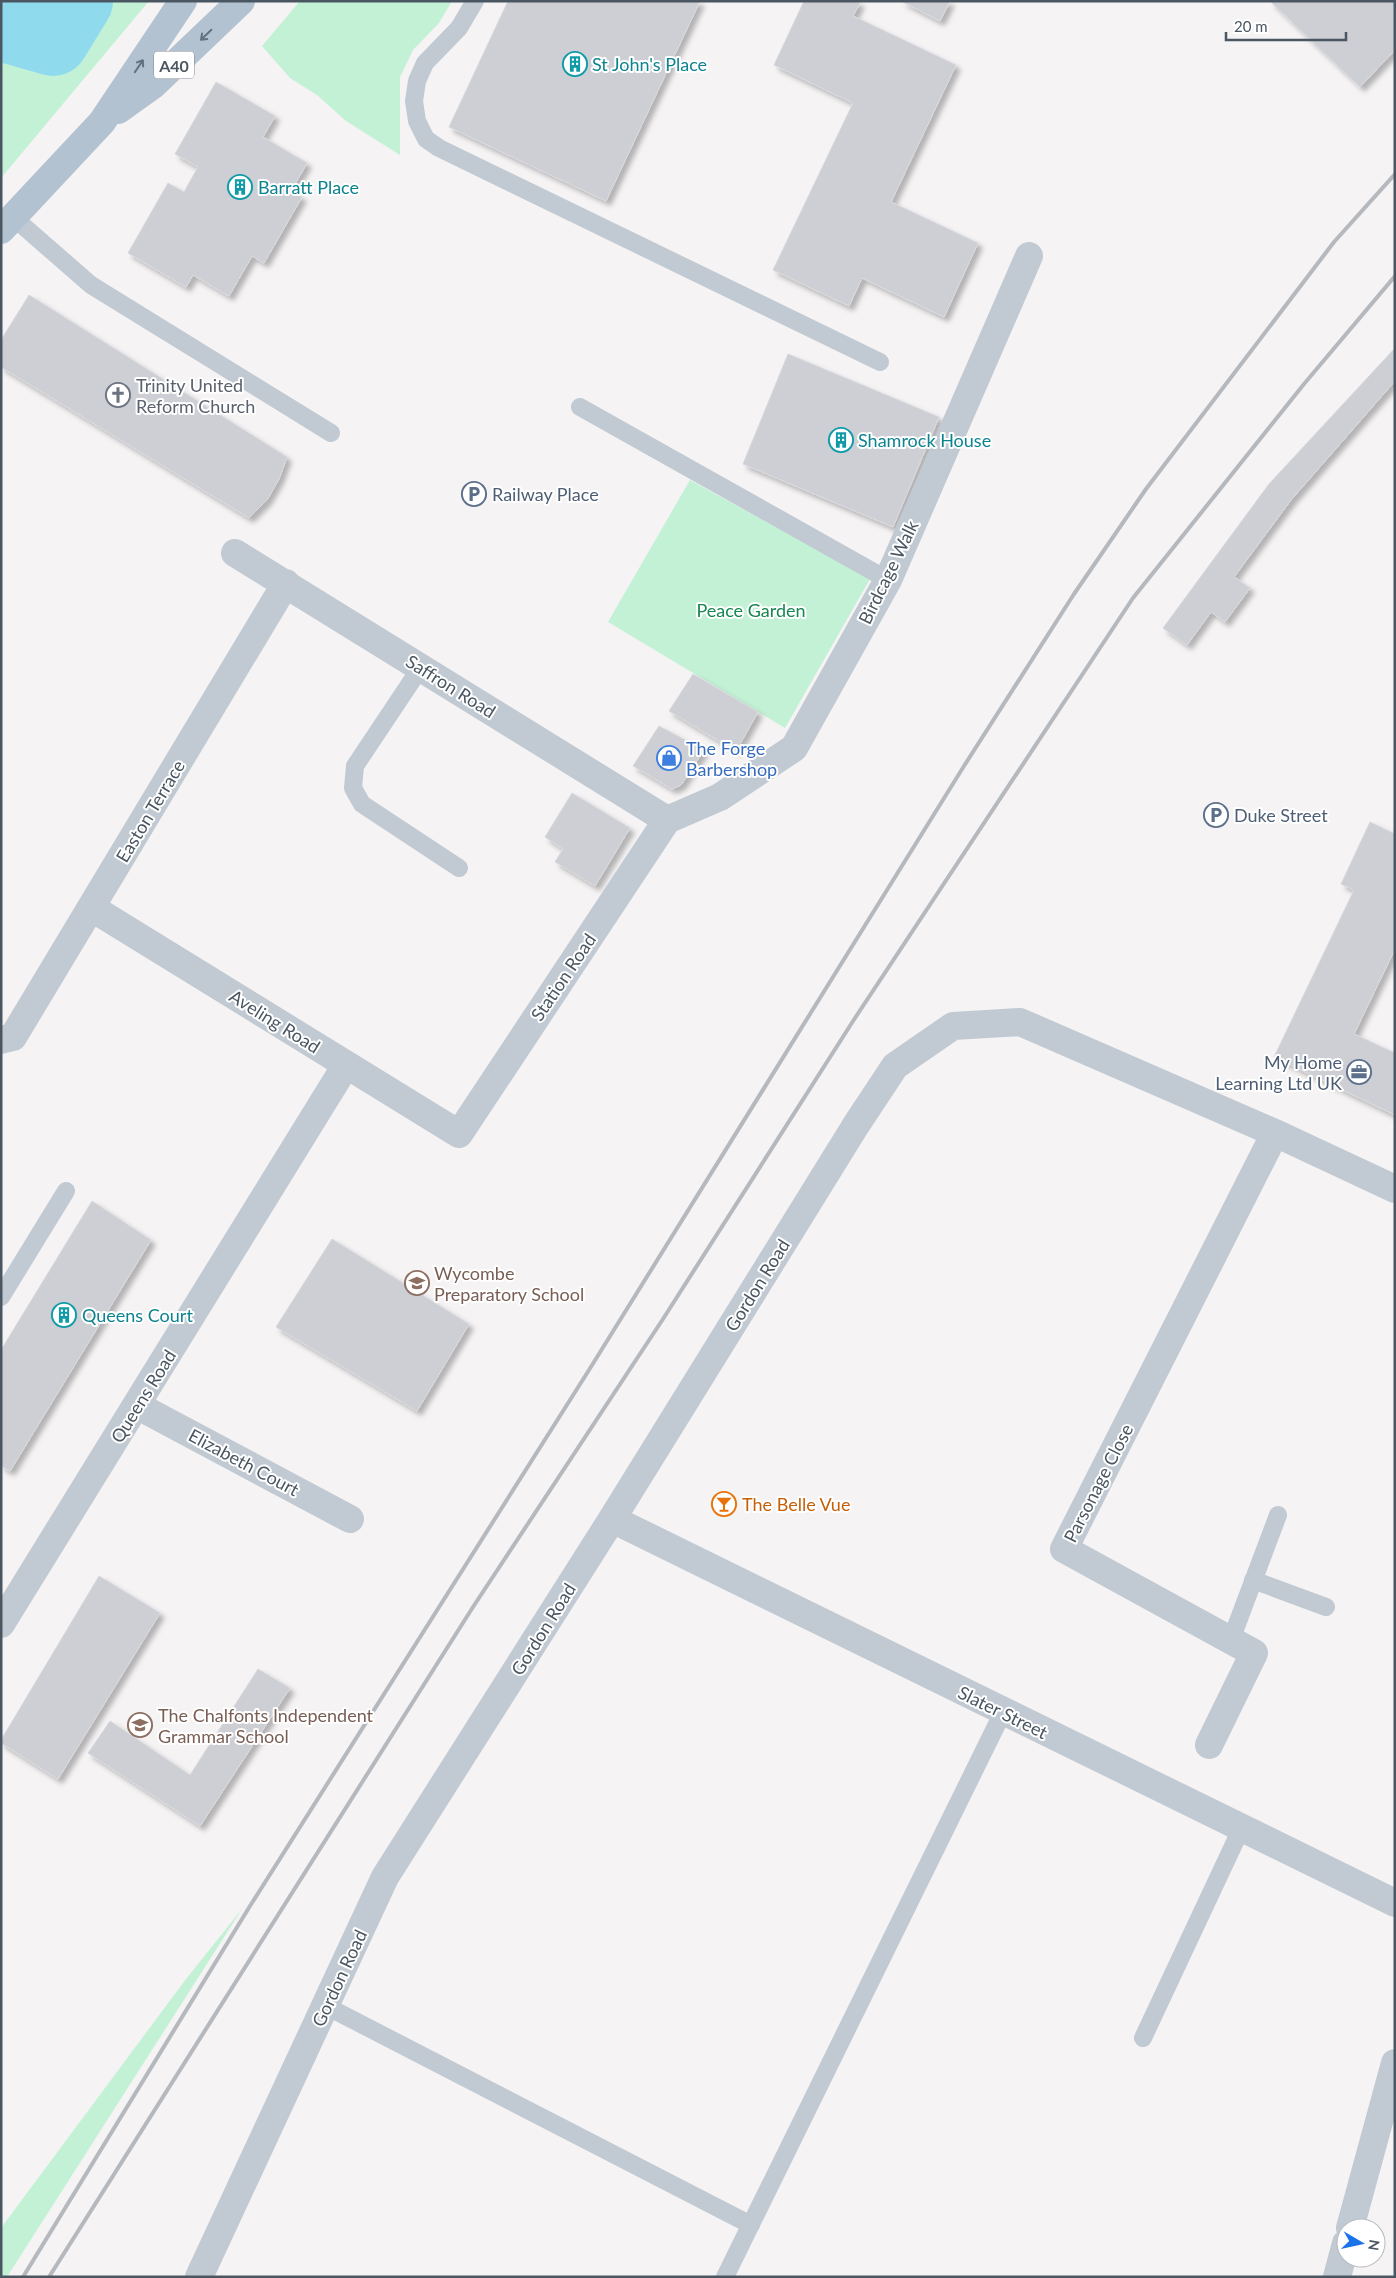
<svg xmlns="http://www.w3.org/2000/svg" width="1396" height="2278" viewBox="0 0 1396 2278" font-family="Lato,sans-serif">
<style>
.green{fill:#c3f1d5}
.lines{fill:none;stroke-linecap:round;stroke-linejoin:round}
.river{stroke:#90daee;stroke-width:72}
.building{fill:#cdcfd5;stroke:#d7d9de;filter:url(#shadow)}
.lane{stroke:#c1cad2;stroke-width:18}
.street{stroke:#c1cad2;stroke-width:28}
.primary{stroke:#b3c2d1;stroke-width:28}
.rail{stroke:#b5b8bd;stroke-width:4}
.oneway{stroke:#64717d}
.labels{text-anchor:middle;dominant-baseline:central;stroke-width:4;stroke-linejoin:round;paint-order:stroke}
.shield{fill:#fff;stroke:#808990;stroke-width:1}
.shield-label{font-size:16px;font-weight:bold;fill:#4a5661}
.culture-label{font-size:18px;fill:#0d838f;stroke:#fff;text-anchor:start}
.worship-label{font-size:18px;fill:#5b616d;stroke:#fff;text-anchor:start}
.service-label{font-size:18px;fill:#4e5e75;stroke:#fff;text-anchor:start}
.street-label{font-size:18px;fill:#4a5661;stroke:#fff}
.park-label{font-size:18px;fill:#17864f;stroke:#fff}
.shop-label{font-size:18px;fill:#366cbe;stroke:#fff;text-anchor:start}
.education-label{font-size:18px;fill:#785e54;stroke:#fff;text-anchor:start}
.food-label{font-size:18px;fill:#c56008;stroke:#fff;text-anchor:start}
</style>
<defs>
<filter id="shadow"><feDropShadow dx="4.5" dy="4.5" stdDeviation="2.5" flood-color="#0004"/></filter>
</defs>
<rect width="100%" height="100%" fill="#f5f3f3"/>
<path class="green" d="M1 1H149L1 178Z
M300 1H452L439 23 413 50 400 77V155L346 121 317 95 290 78 262 46Z
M690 480 870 579 785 728 608 622Z
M242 1909 7 2277H1V2228L186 1979Z"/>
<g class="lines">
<path class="river" d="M1 25 53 40 77 1"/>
</g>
<path class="building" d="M508 1H700L606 201 449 127Z
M804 1H856L860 3 853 16 956 65 891 202 978 243 944 317 862 278 849 306 773 270 853 103 774 65Z
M901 1H950L940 21Z
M1270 1H1395V50L1360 87Z
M216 82 275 116 263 137 307 163 291 191 302 197 264 263 252 256 229 296 193 275 186 287 128 253 168 183 184 192 198 167 175 154Z
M29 295 287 457 279 479 267 500 249 518 1 367V340Z
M1395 348V381L1291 500 1234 577 1250 588 1225 622 1211 612 1187 645 1163 628 1269 484Z
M788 354 939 417 893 527 743 464Z
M693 674 758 712 736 751 669 711Z
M659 726 704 750 681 785 672 789 633 766Z
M572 793 630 828 595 886 555 862 563 849 545 837Z
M1370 822 1395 834V949L1354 1034 1395 1053V1115L1274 1057 1354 890 1341 884Z
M92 1201 151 1240 10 1471 1 1466V1350Z
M332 1239 469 1324 417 1411 276 1327Z
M99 1576 160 1613 58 1779 1 1743V1740Z
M258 1669 290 1688 200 1826 88 1753 110 1721 190 1775Z"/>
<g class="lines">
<path class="lane" d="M475 1 459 28 425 63 417 81 414 101 417 121 426 139 439 148 880 362
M13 217 91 285 331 433
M580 407 888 580
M421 667 355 766 353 788 362 804 459 868
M1 1297 66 1191
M1253 1580 1326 1607
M1231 1640 1278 1515
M326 2006 751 2225
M1143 2038 1241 1829
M725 2277 1003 1712"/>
<path class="street" d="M235 553 667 820
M667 820 720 797 794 748 888 580 1029 256
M92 908 459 1134 667 820
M1 1040 13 1037 286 583
M138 1406 350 1519
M612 1519 1395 1903
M1 1624 346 1065
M1209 1745 1254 1653 1064 1549 1275 1133
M1350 2228 1395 2063
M199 2277 385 1877 612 1519 856 1125 895 1066 953 1026 1020 1022 1275 1133 1395 1189
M1337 2277 1346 2243"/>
<path class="primary" d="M118 110 153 85 241 1
M1 230 102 122 183 1"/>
<path class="rail" d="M23 2277 250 1906 589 1370 964 766 1074 594 1146 489 1334 242 1395 174
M49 2277 473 1607 663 1319 855 1018 1133 598 1304 384 1395 276"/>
</g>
<defs><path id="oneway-shaft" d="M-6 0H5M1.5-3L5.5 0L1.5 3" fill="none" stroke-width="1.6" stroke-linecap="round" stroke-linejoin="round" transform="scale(1.25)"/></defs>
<g class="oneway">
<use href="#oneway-shaft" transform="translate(206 35) rotate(136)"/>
<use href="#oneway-shaft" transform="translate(139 66) rotate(-56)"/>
</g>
<defs>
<symbol id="building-ring" viewBox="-11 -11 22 22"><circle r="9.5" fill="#fff" stroke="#0f9aa8" stroke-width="1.5"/><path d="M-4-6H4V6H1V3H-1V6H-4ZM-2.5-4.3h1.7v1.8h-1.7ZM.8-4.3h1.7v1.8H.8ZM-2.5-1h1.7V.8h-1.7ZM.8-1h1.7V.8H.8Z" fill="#0f9aa8"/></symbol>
<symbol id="church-ring" viewBox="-11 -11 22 22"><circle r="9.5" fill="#fff" stroke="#6b7280" stroke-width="1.5"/><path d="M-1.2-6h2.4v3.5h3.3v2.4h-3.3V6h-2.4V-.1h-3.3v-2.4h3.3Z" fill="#6b7280"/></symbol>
<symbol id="parking-ring" viewBox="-11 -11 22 22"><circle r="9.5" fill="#fff" stroke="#5c6f8a" stroke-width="1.5"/><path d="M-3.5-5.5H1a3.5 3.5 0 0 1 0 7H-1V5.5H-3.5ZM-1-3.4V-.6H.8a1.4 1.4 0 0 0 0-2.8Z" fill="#5c6f8a"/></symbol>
<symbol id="shop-ring" viewBox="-11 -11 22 22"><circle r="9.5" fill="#fff" stroke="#3f7fe0" stroke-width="1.5"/><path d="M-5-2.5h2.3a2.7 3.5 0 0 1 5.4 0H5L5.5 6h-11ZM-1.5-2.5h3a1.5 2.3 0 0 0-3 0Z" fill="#3f7fe0"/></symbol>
<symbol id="office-ring" viewBox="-11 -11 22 22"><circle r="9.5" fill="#fff" stroke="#5c6f8a" stroke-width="1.5"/><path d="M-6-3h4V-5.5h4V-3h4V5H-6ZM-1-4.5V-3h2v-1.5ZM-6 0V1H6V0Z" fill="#5c6f8a"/></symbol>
<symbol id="school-ring" viewBox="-11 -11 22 22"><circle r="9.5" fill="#fff" stroke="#8d6e63" stroke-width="1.5"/><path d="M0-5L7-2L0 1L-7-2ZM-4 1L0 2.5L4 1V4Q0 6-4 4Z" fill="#8d6e63"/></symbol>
<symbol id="bar-ring" viewBox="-11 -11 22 22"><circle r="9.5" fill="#fff" stroke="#e8710a" stroke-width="1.5"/><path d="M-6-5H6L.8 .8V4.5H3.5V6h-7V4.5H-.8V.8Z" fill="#e8710a"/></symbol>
</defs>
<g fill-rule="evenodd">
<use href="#building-ring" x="561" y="50" width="28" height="28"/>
<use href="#building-ring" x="226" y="173" width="28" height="28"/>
<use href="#church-ring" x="104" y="381" width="28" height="28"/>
<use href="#building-ring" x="827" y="426" width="28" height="28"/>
<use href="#parking-ring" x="460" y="480" width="28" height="28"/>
<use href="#shop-ring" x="655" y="744" width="28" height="28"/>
<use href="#parking-ring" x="1202" y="801" width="28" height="28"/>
<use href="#office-ring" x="1345" y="1058" width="28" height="28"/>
<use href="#school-ring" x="403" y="1269" width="28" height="28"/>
<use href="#building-ring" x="50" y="1301" width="28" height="28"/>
<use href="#bar-ring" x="710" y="1490" width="28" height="28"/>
<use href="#school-ring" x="126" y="1711" width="28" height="28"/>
</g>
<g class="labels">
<rect class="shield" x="154" y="51.5" width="40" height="27" rx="4"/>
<g class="shield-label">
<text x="174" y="65">A40</text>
</g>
<g class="culture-label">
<text x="592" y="64">St John's Place</text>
<text x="258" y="187">Barratt Place</text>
<text x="858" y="440">Shamrock House</text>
<text x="82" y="1315">Queens Court</text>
</g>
<g class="worship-label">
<text x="136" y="385">Trinity United<tspan x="136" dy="21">Reform Church</tspan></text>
</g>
<g class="service-label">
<text x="492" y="494">Railway Place</text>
<text x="1234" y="815">Duke Street</text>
<text x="1342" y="1062" text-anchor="end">My Home<tspan x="1342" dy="21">Learning Ltd UK</tspan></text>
</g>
<g class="street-label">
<text transform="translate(888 572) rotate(-64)">Birdcage Walk</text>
<text transform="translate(451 686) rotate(32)">Saffron Road</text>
<text transform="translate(150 811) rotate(-59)">Easton Terrace</text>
<text transform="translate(563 977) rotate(-56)">Station Road</text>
<text transform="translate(275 1021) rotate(32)">Aveling Road</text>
<text transform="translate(757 1285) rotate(-58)">Gordon Road</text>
<text transform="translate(143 1396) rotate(-58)">Queens Road</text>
<text transform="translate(244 1462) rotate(28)">Elizabeth Court</text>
<text transform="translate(1098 1483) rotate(-63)">Parsonage Close</text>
<text transform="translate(543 1629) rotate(-58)">Gordon Road</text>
<text transform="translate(1003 1712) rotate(26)">Slater Street</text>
<text transform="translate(339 1978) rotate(-65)">Gordon Road</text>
</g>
<g class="park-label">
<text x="751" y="610">Peace Garden</text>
</g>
<g class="shop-label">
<text x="686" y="748">The Forge<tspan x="686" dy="21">Barbershop</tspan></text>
</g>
<g class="education-label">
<text x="434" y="1273">Wycombe<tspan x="434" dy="21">Preparatory School</tspan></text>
<text x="158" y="1715">The Chalfonts Independent<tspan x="158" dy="21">Grammar School</tspan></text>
</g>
<g class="food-label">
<text x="742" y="1504">The Belle Vue</text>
</g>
</g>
<rect width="1396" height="2278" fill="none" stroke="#4a5661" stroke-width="5"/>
<g transform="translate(1361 2243) rotate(99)"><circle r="24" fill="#ffffff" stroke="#b7bbc0"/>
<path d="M0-4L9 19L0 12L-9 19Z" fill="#1a73e8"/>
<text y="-8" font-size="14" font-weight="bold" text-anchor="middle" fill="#4a5661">N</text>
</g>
<path d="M1226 32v8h120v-8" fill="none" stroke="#4a5661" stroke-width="2.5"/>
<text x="1234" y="32" font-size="15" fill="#4a5661" stroke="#ffffff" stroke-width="4" paint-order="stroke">20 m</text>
</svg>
